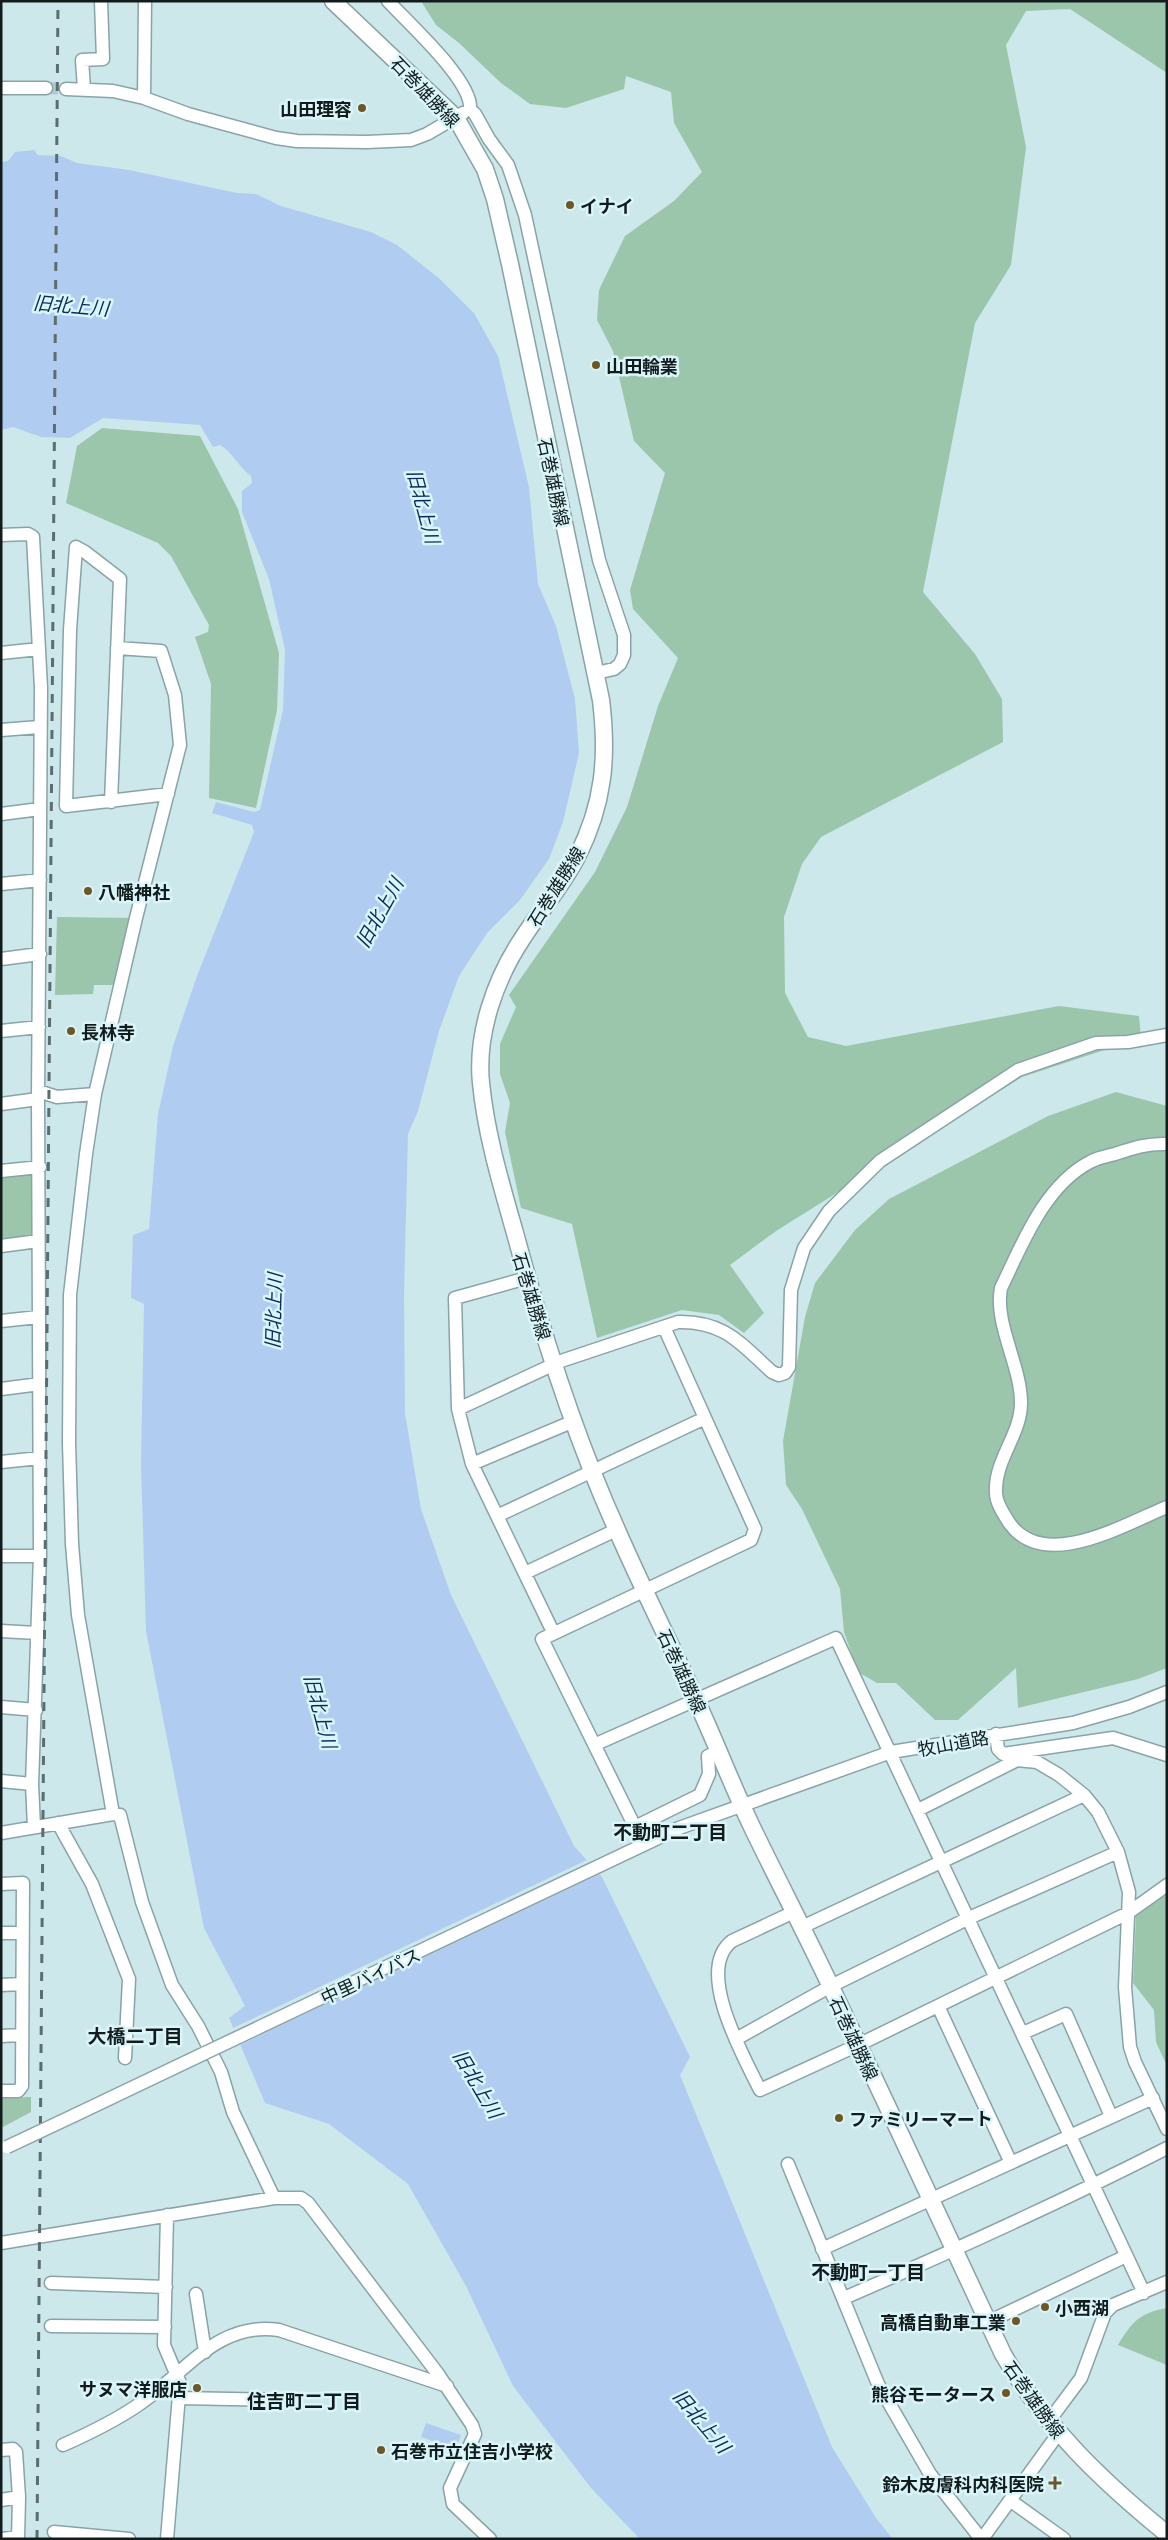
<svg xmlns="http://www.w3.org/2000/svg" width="1168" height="2540" viewBox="0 0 1168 2540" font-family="Georgia,'Noto Sans JP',serif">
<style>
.green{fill:#9bc6ac}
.water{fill:#b1ccf1}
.pier{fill:#cce8eb}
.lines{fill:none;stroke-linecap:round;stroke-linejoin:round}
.minor-tunnel{stroke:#b0c9cc;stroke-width:12;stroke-dasharray:12 6;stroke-linecap:butt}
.minor-casing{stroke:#89a3a7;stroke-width:15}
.major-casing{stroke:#89a3a7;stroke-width:19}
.minor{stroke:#fff;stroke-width:12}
.major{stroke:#fff;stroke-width:16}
.rail{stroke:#5c6d6f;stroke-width:3;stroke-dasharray:9 9;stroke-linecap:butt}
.minor-bridge-casing{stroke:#89a3a7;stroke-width:15;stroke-linecap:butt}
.minor-bridge{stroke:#fff;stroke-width:12}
.poi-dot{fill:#6d5727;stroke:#d9f5f9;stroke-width:2}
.labels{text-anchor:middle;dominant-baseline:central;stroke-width:5;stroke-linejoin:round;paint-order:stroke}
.street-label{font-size:18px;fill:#121c1d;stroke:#d9f5f9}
.poi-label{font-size:18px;font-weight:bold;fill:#121c1d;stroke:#d9f5f9;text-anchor:start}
.water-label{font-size:19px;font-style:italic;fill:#072c59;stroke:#d9f5f9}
.neighbourhood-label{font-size:19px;font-weight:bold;fill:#121c1d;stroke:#d9f5f9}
</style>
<rect width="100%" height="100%" fill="#cce8eb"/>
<path class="green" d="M421 1H1167V73L1070 9 1026 11 1006 45 1026 147 1011 265 975 323 923 592 975 654 1002 699 1003 742 821 837 802 864 784 917 785 993 808 1037 846 1046 1059 1006 1139 1016 1141 1038 1022 1077 776 1231 730 1265 764 1313 744 1333 719 1315 682 1310 597 1338 572 1224 521 1208 505 1132 510 1103 500 1074V1044L516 1007 509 995 595 872 627 807 658 706 678 658 633 609 630 590 665 473 634 441 613 351 597 320 599 290 625 236 674 201 702 172 674 123 671 92 626 76 624 89 566 108 530 104 501 83 459 43 436 25Z
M102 428 200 436 238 509 279 653 277 710 256 808 209 798 211 684 195 637 208 632 209 625 171 556 158 543 66 503 77 446Z
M57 917 136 918 117 985H94L93 994 55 995Z
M1116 1092 1167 1106V1668L1138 1679 1018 1708 1016 1668 958 1720H935L896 1683H877L858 1672 844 1632 840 1589 802 1509 786 1485 783 1441 805 1317 815 1283 855 1230 889 1199 1048 1116Z
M34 1171 35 1237 1 1241V1175Z
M1167 1893V2066L1156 2042 1154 2010 1133 1983 1136 1915Z
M31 2097V2112L1 2128V2098Z
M1167 2308V2365L1118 2345C1132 2322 1139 2313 1167 2308Z"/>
<path class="water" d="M34 150 38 155 61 156 77 163 129 170 237 193 256 194 281 206 371 232 397 245 440 279 474 313 498 356 529 487 538 584 556 626 575 699 579 753 563 822 549 859 520 900 487 933 459 976 439 1031 418 1111 408 1134 404 1295 405 1413 421 1509 451 1595 574 1846 602 1877 690 2057 680 2075 832 2447 876 2518 893 2539H640L591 2488 513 2386 466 2286 408 2184 329 2124 265 2103 229 2018 245 2006 204 1928 146 1631 141 1464 144 1304 131 1298 133 1235 149 1229 158 1114 173 1046 197 976 254 832 252 825 212 813 216 802 254 812 260 810 283 710 285 650 269 579 242 512V491L252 483 251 476C239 468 233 452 220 445L213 447 200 425 103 418 70 438 41 437 13 427 1 430V162L8 161 15 152Z
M426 2423 461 2435 456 2449 421 2437Z"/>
<path class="pier" d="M589 1859 602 1873 238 2046 231 2029Z"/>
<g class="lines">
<path class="minor-tunnel" d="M46 88 66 89"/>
<defs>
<path id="minor" d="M388 1C408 23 473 81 470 109L475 114 489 139 508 165 525 215 599 560 624 635V655L620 664 614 669 596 673
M1 88H46
M66 89 113 91 144 98 188 114 276 138 297 141 367 142 411 140 427 134 463 113
M84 89 82 60 103 59 101 1
M144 98 145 1
M1 535 28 534 33 537 41 688 38 1099 40 1556 32 1784 34 1827
M1 653 39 649
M1 730 39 727
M111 802 120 579 85 552 76 547 70 630 66 806 168 794
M1 814 40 809
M1 884 40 880
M1 959 40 954
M1 1031 39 1027
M38 1091 57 1097 95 1094
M1 1104 38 1099
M1167 1144C1148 1143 1133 1148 1115 1154 1107 1156 1097 1158 1090 1162 1044 1186 1022 1245 1001 1288 994 1324 1021 1365 1021 1403 1021 1435 994 1460 996 1493 996 1503 1004 1515 1010 1524 1045 1572 1125 1524 1167 1507
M1 1171 40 1167
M1 1246 38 1241
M527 1278 455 1298 458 1409 472 1464 553 1632
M1 1321 38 1317
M664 1327 755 1529 751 1540 542 1639 635 1827 700 1795 709 1774 708 1756 719 1751
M1 1389 40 1384
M458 1409 561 1361 678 1322C724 1321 740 1343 772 1372L779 1375 785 1373 789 1367 791 1290 804 1248 829 1211 880 1161 1018 1070 1096 1043 1128 1042 1167 1035
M1 1462 40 1458
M472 1464 574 1421
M497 1516 705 1418
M1 1556H40
M525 1573 616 1530
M1 1631 37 1633
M1 1707 36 1710
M996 1734 998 1749 1003 1754 1113 1738 1167 1755
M596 1744 836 1638 1144 2293
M1 1781 32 1784
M918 1810 1017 1760 1037 1762 1059 1775 1084 1795 1098 1812 1118 1852 1129 1892 1125 1987 1130 2047 1135 2062 1167 2129
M113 1814 78 1615 72 1544 69 1443 70 1295 86 1154 95 1094 136 918 180 745 175 695 161 651 117 648
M58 1823 92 1884 129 1979 125 2058
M679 1828 891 1752 1073 1723 1129 1707 1167 1692
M1 1833 113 1814 120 1815 142 1902 172 1985 198 2026 221 2072 233 2112 274 2198
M1 1884 23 1883 22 2086 18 2091H1
M794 1912 732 1941C694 1970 744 2057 760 2090L858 2045 1128 1913 1167 1885
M802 1927 1084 1795
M1 1933H22
M1 1985 22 1984
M938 2006 1011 2163
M1023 2033 1066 2014 1111 2116
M1 2036 22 2035
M736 2039 831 1986 969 1918 1118 1852
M75 2115 205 2053
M788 2164 878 2384 930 2474 981 2539
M167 2215 164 2345 180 2383 167 2539
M1 2243 274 2198H301L308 2203 438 2374 472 2425 475 2434 450 2488 453 2504 490 2539
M822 2249 1153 2098
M51 2283 166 2287
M196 2294 205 2352
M844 2298C953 2251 1061 2202 1167 2148
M988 2322 1126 2256
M51 2326 165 2327
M179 2398 289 2400
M1049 2421 1081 2378 1105 2313 1113 2305 1167 2282
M63 2445C90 2433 117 2420 141 2403 186 2372 218 2321 279 2330L447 2386
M1 2450 13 2449 16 2452 19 2497 18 2539
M1 2500 19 2497
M1011 2501 1064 2539
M54 2532 129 2539
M2 2539 18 2537
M982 2539 1058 2434"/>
<path id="major" d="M333 1 456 118 485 169 495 199 510 264 601 700C608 757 604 804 577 857 562 886 540 911 522 939 495 980 476 1034 481 1083 486 1134 501 1184 515 1233 542 1333 574 1435 617 1530 642 1588 671 1644 697 1702 716 1743 732 1785 751 1825 777 1879 805 1932 831 1987 889 2109 946 2231 1003 2354 1044 2426 1103 2482 1167 2534"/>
</defs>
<use href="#minor" class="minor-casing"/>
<use href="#major" class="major-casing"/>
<use href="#minor" class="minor"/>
<use href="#major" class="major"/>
<path class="rail" d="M37 2539 58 1"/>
<defs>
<path id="minor-bridge" d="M205 2053 679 1828
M7 2147 75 2115"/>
</defs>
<use href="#minor-bridge" class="minor-bridge-casing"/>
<use href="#minor-bridge" class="minor-bridge"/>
</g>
<g class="poi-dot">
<circle cx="362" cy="108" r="5"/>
<circle cx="570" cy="205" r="5"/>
<circle cx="596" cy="365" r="5"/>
<circle cx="88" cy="891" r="5"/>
<circle cx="71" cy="1031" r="5"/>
<circle cx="839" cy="2118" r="5"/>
<circle cx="1045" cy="2307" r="5"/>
<circle cx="1016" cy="2321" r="5"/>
<circle cx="197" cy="2388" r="5"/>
<circle cx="1006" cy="2393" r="5"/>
<circle cx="381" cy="2450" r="5"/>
<path d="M1052.5 2475.5h5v5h5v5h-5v5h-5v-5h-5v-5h5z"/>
</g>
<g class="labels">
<g class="street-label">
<text transform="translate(426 91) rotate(46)">石巻雄勝線</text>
<text transform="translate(555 482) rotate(78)">石巻雄勝線</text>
<text transform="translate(555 886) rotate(-58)">石巻雄勝線</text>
<text transform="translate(533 1296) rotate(73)">石巻雄勝線</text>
<text transform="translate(683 1671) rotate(65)">石巻雄勝線</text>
<text transform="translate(953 1742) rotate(-10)">牧山道路</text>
<text transform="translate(370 1975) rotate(-25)">中里バイパス</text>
<text transform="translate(855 2038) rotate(65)">石巻雄勝線</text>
<text transform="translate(1035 2399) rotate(54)">石巻雄勝線</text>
</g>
<g class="poi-label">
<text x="352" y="108" text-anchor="end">山田理容</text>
<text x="580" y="205">イナイ</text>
<text x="606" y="365">山田輪業</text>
<text x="98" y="891">八幡神社</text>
<text x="81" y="1031">長林寺</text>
<text x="849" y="2118">ファミリーマート</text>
<text x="1055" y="2307">小西湖</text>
<text x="1006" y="2321" text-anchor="end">高橋自動車工業</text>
<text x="187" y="2388" text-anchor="end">サヌマ洋服店</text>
<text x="996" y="2393" text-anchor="end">熊谷モータース</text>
<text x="391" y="2450">石巻市立住吉小学校</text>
<text x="1044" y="2483" text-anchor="end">鈴木皮膚科内科医院</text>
</g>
<g class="water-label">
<text transform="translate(71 304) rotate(5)">旧北上川</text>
<text transform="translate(425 506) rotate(75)">旧北上川</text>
<text transform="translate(378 912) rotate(-61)">旧北上川</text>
<text transform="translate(272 1311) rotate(-88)">旧北上川</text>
<text transform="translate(322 1711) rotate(75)">旧北上川</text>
<text transform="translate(479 2083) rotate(59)">旧北上川</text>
<text transform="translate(703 2420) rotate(50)">旧北上川</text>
</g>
<g class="neighbourhood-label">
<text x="670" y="1830">不動町二丁目</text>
<text x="135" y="2034">大橋二丁目</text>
<text x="868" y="2270">不動町一丁目</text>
<text x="304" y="2399">住吉町二丁目</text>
</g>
</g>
<rect width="1168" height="2540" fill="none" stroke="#121c1d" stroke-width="5"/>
</svg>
